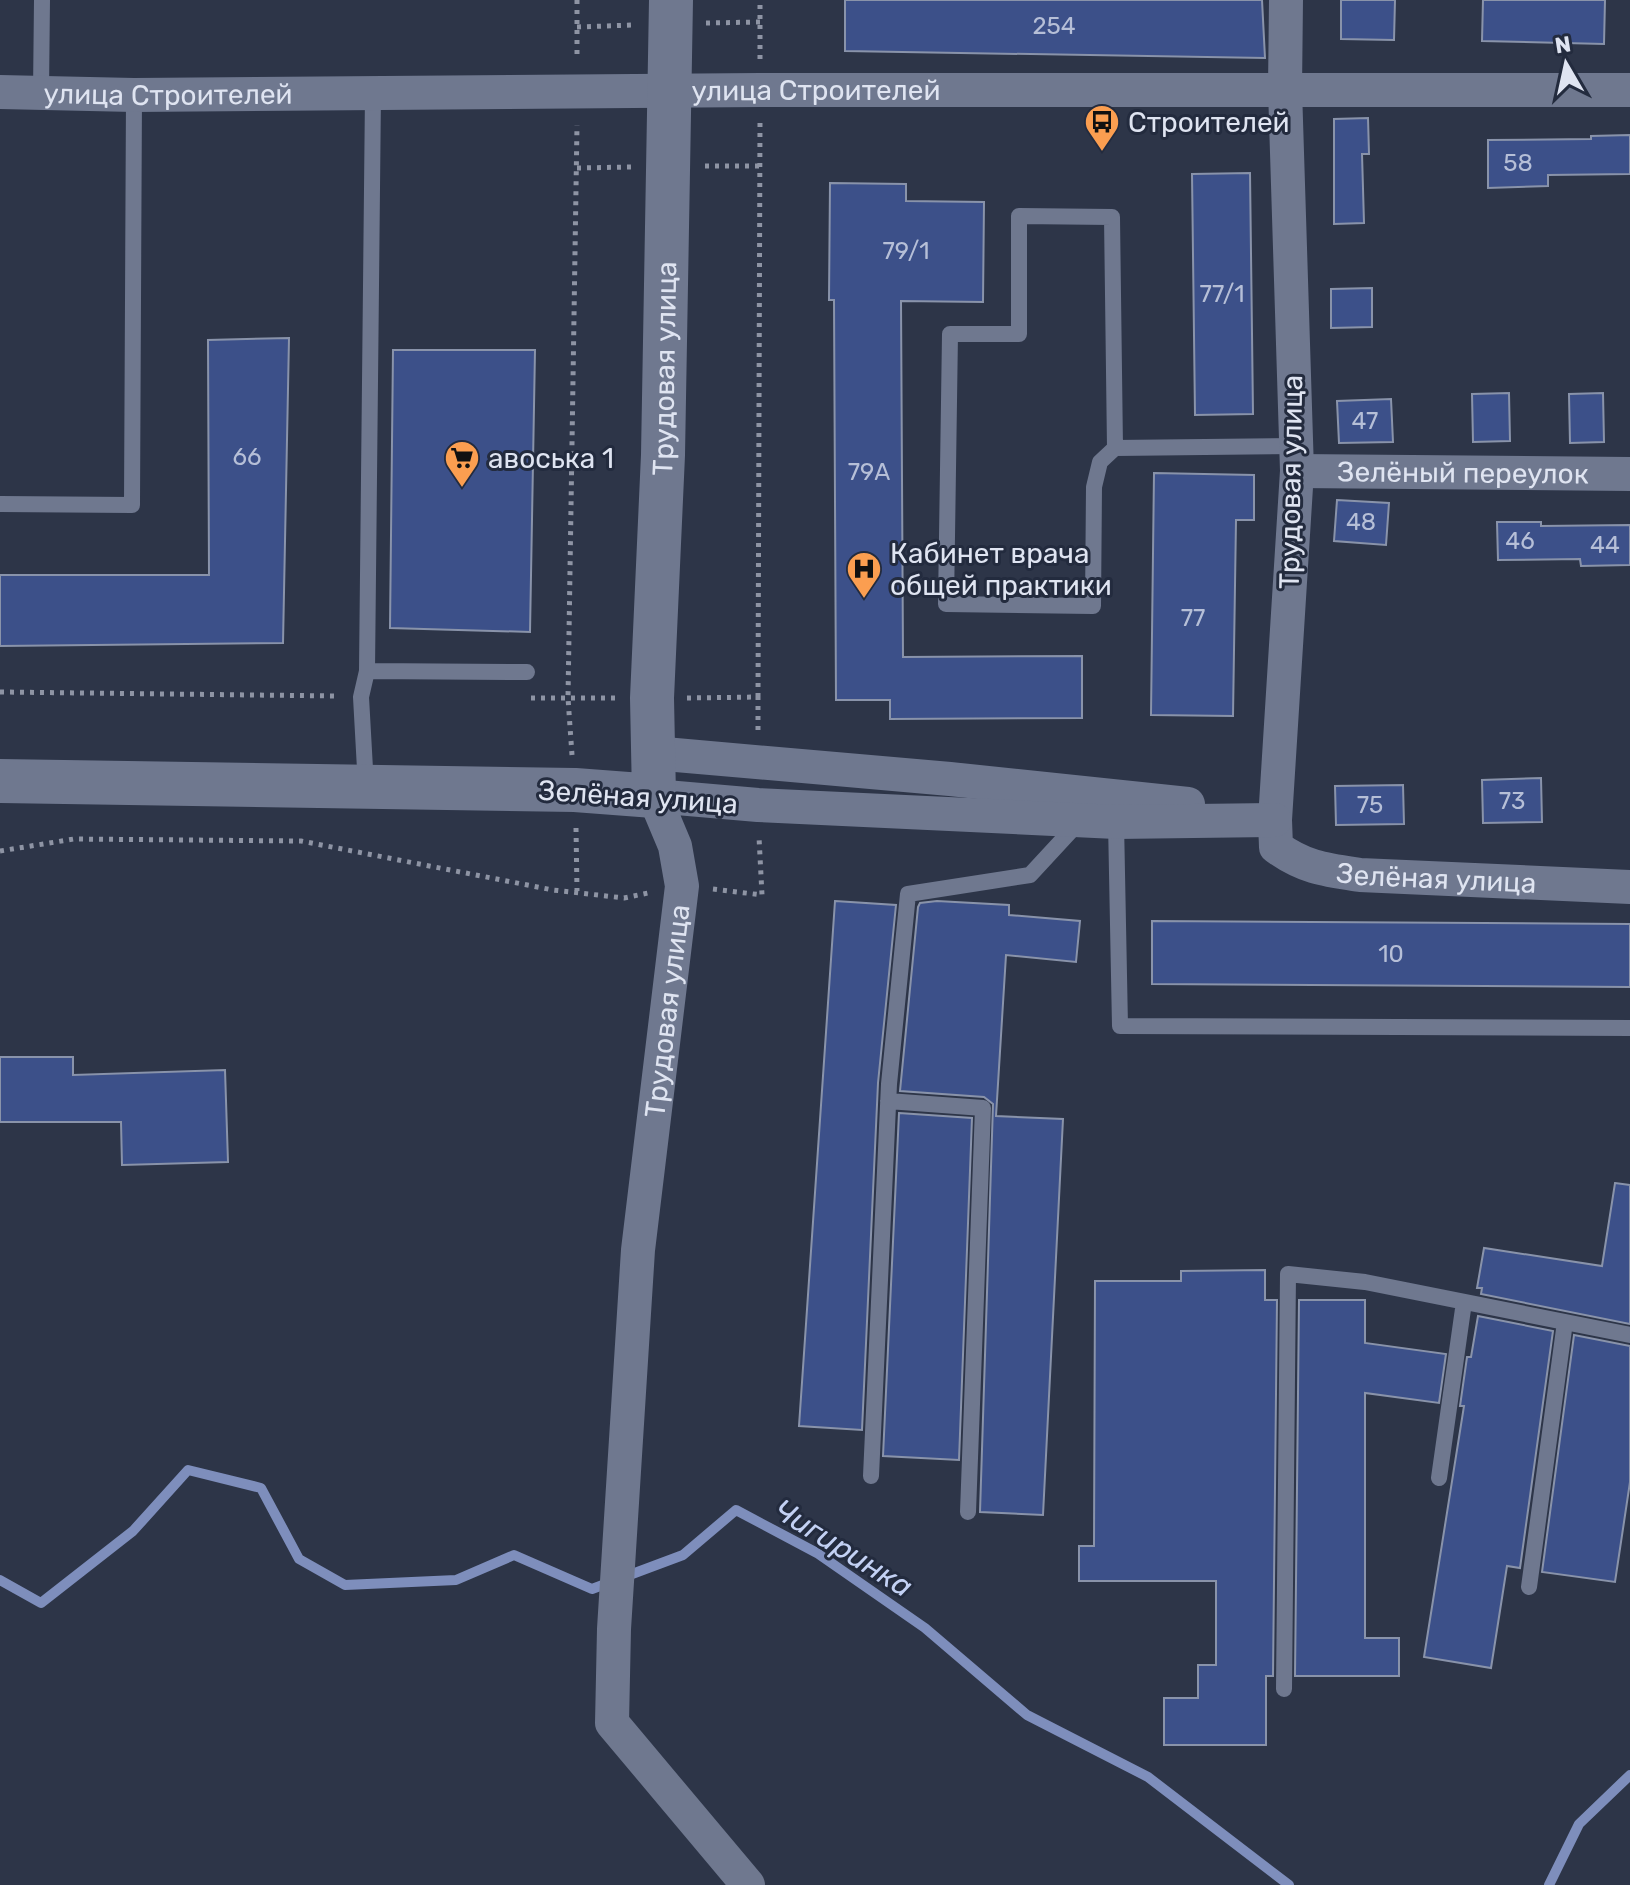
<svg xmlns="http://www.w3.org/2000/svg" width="1630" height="1885" viewBox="0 0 1630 1885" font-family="Rubik,sans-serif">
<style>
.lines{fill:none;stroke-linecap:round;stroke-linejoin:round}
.stream{stroke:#7e8ebc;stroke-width:10}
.building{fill:#3c5089;stroke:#8993aa;stroke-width:2}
.path{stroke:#8e94a4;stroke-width:5;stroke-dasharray:4 6;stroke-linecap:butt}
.lane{stroke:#6f788f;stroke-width:16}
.street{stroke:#6f788f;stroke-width:34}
.secondary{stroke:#6f788f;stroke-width:44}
.labels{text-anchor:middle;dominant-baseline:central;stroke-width:6;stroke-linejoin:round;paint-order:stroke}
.number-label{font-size:24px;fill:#b6bfd7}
.street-label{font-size:28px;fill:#dfe4f1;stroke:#232b3e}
.poi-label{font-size:28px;fill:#dfe4f1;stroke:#232b3e;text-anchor:start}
.water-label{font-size:30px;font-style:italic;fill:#c3d1f4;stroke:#232b3e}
</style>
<rect width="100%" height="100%" fill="#2d3548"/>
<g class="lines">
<path class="stream" d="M0 1580 41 1603 133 1531 188 1470 261 1488 299 1559 345 1585 456 1580 514 1555 592 1589 683 1555 736 1510 817 1553 925 1628 1027 1715 1148 1777 1289 1885
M1549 1885 1579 1824 1630 1775"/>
</g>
<path class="building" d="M845 0H1262L1265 58 845 51Z
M1341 0H1395L1394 40 1341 39Z
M1483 0H1605L1604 44 1482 41Z
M1368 118 1369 154H1362L1364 223 1334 224V119Z
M1630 135V174L1548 175V186L1488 188V140L1591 139V136Z
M1250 173 1253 414 1195 415 1192 174Z
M830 183 906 184V201L984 202 983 302 901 301 903 657 1082 656V718L890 719V700H836L834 300H829Z
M1372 288V327L1331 328V289Z
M289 338 283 643 0 646V575H209L208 340Z
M393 350H535L530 632 390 628Z
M1509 393 1510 441 1473 442 1472 394Z
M1603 393 1604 442 1570 443 1569 394Z
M1391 399 1393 442 1339 443 1337 401Z
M1154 473 1254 475V520H1236L1233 716 1151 715Z
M1337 500 1389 503 1386 545 1334 541Z
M1497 522H1541V526L1630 525V565L1581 566 1580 559 1498 560Z
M1541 778 1542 822 1483 823 1482 780Z
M1403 785 1404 824 1336 825 1335 786Z
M835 901 896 905 878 1083 862 1430 799 1426Z
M937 901 1009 905V915L1080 921 1076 962 1006 955 996 1116 1063 1119 1043 1515 980 1512 993 1104 984 1097 900 1091 918 907 920 903Z
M1152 921 1630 924V987L1152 984Z
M0 1057H73V1075L225 1070 228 1162 122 1165 121 1122H0Z
M899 1113 972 1118 959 1460 883 1456Z
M1615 1183 1630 1185V1324L1481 1294 1482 1288H1477L1484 1248 1602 1266Z
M1265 1270V1300H1277L1273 1676H1266V1745H1164V1698H1198V1665H1216V1581H1079V1546H1094L1095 1281H1181V1271Z
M1299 1300H1365V1343L1446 1354 1439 1403 1365 1393V1638H1399V1676H1295Z
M1478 1316 1553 1331 1520 1568 1507 1566 1491 1668 1424 1657 1464 1406H1460L1467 1357H1471Z
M1574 1335 1630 1346V1482L1615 1582 1542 1572Z"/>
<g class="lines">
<path class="path" d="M577 0V59
M706 23 760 22
M577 27 632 25
M760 59V0
M705 166H760
M577 168 631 167
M0 692 337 696
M758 697 760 121
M531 698H617
M687 698 758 697V731
M572 755 568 698 577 125
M576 828 577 891
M0 851 74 839 301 841 553 890 624 898 648 893
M713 889 762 895 759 837"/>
<path class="lane" d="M41 92 42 0
M1115 448 1112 217 1019 216V334H950L946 604 1093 606 1094 487 1100 462 1115 448 1296 446
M0 504 132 505 134 95
M367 671 527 672
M366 787 361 697 367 671 373 93
M1116 822 1120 1026 1630 1028
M888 1101 983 1108 968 1512
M871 1476 889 1084 908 894 1030 875 1079 822
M1439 1478 1464 1302
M1529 1587 1565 1322
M1284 1689 1288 1274 1365 1282 1630 1335"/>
<g class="street">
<path id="s1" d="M1286 0 1285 89 1297 471 1275 820 1276 847C1305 868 1326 870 1360 875L1630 887"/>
<path id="s2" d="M0 92 134 95 760 90H1630"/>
<path id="s3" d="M1297 471 1630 474"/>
<path d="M653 753 950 779 1188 804"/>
<path id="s4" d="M748 1885 612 1723 614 1629 638 1250 682 886 675 846 654 796 758 805 1116 822 1275 820"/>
</g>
<path class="secondary" id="s5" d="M0 781 575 790 654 796 652 698 663 455 671 0"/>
</g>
<defs>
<symbol id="bus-pin" viewBox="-11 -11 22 30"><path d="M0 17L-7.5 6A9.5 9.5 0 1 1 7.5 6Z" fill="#fb9e50" stroke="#232b3e"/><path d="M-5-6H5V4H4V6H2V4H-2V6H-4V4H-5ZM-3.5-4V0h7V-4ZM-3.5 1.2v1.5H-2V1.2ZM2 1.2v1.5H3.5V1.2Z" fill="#111"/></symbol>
<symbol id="supermarket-pin" viewBox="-11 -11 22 30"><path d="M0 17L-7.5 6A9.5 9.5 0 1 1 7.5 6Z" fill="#fb9e50" stroke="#232b3e"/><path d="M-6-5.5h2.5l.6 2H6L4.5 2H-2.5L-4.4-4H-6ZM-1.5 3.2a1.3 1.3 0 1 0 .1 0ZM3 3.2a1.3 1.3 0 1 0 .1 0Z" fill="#111"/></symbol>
<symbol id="hospital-pin" viewBox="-11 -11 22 30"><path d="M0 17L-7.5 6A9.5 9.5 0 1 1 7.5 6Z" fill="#fb9e50" stroke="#232b3e"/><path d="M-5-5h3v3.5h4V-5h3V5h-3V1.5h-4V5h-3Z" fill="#111"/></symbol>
</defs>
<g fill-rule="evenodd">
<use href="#bus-pin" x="1082" y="102" width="40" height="54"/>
<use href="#supermarket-pin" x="442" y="438" width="40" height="54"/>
<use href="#hospital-pin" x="844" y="549" width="40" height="54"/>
</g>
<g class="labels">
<g class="number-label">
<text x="1054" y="26">254</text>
<text x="1518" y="163">58</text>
<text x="906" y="251">79/1</text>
<text x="1222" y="294">77/1</text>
<text x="1365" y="421">47</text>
<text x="247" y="457">66</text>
<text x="869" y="472">79А</text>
<text x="1361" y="522">48</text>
<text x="1520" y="541">46</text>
<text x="1605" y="545">44</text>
<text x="1193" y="618">77</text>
<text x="1512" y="801">73</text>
<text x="1370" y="805">75</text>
<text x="1391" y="954">10</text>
</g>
<g class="street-label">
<text stroke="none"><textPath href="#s2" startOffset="816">улица Строителей</textPath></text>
<text stroke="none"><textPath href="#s2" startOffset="168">улица Строителей</textPath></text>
<text stroke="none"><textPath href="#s5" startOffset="1082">Трудовая улица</textPath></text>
<text stroke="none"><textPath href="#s3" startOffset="166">Зелёный переулок</textPath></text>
<text transform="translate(1291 482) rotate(-89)">Трудовая улица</text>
<text transform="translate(638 797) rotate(4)">Зелёная улица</text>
<text stroke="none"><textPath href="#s1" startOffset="1014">Зелёная улица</textPath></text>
<text stroke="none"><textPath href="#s4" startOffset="926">Трудовая улица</textPath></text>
</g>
<g class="poi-label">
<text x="1128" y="122">Строителей</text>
<text x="488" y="458">авоська 1</text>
<text x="890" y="553">Кабинет врача<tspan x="890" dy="32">общей практики</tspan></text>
</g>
<g class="water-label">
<text transform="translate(843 1548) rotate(32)">Чигиринка</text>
</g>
</g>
<g transform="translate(1566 64) rotate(351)" stroke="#232b3e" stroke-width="6" paint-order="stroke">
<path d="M0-6L14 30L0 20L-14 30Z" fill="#dfe4f1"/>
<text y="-12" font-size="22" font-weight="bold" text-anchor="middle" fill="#dfe4f1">N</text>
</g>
</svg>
